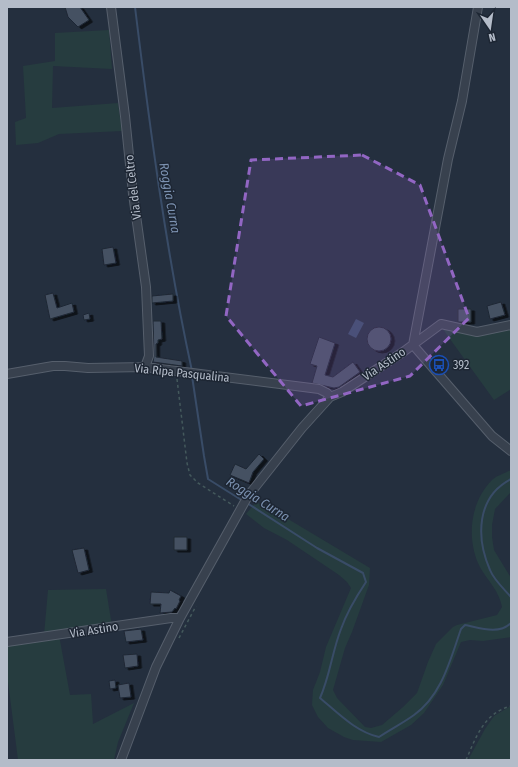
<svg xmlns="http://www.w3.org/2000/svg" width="518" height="767" viewBox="0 0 518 767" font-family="'Fira Sans Condensed',sans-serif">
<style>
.green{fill:#263c3f}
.water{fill:#394c67}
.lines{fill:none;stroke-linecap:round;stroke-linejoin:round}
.stream{stroke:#394c67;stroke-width:2}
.building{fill:#455162;stroke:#1f2835;filter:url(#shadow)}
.street-casing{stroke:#565f6c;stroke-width:10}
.path{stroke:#44595c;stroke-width:1.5;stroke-dasharray:3 3;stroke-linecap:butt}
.street{stroke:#38414e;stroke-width:8}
.marked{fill:#9266c3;fill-opacity:0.2;stroke:#9266c3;stroke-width:3;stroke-dasharray:8 5;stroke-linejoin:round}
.labels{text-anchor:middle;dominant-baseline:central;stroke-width:3;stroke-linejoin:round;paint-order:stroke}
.street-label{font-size:12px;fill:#b4bcc9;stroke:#1d2633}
.poi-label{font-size:12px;fill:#b4bcc9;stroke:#1d2633;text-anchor:start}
.water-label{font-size:13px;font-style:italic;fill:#7c92b1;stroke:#1d2633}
</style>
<defs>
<filter id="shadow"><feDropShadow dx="3.5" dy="2" stdDeviation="0" flood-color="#0009"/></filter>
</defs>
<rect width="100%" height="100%" fill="#242f3e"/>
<path class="green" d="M109 30 112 69 53 66 52 108 118 103 122 131 59 134 38 143 16 145 15 122 26 118 23 66 55 61V33Z
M442 328 474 336 511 329V389L494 400Z
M511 470V492L495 509 492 525V537L494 550 511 578V637L483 641 470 640 461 642 443 685 424 713 411 725 381 742 353 740 344 737 328 728 318 717 312 705 313 690 320 672 326 647 351 588 347 582 339 575 287 540 264 528 246 514 256 502 283 516 370 568 369 585 352 632 345 648 333 690 337 698 365 727 371 728 382 725 403 707 417 693 428 662 436 644 453 627 457 625 497 615 502 607C499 591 489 582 481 569 466 542 469 503 492 480 496 476 505 473 511 470Z
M106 589 112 626 59 635 70 695 91 694 93 724 134 703 118 742 114 760H18L7 674V643L44 635 48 590Z
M509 707H511V760H468L485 729 494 716Z"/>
<path class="water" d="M356 319 364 323 356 338 348 334Z"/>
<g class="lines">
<path class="stream" d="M135 7C150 129 166 251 192 371
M192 376 204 456 208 479 243 501
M511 479C476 497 476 538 490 570 494 580 504 589 511 597
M247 503 317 548 363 573 366 582C356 597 347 612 341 629 332 652 330 676 320 698 338 713 356 732 379 737 391 729 403 723 414 715 442 695 450 660 461 629L465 625C480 628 499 635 511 623"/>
</g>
<path class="building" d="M65 7H80L89 20 78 27 68 17Z
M113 247 116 263 104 265 102 249Z
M53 293 57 308 72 303 74 312 50 319 45 295Z
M173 294V301L152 303V296Z
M501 302 505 315 490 319 487 306Z
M458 309H471V322H458Z
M89 313 90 319 84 320 83 315Z
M153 321H161L162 339 158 340V343L156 344V357L182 361V366L153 362 154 356Z
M367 339a12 12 0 1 1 24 0a12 12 0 1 1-24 0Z
M319 337 335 343 325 375 333 377 353 362 360 372 339 387 334 388 312 383 317 366 310 364Z
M259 454 264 459 253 472 249 483 230 475 235 464 246 469Z
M174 537H187V550H174Z
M84 548 89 570 78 573 72 550Z
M170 590 181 596 179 600 180 601 176 609 175 608 172 612 160 613 161 604H150L151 592 169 593Z
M141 629 143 640 126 642 124 631Z
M137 654 138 666 125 668 123 655Z
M115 680 116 688 110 689 109 681Z
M129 683 131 697 120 698 118 685Z"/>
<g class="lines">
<defs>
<path id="street" d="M111 7 125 116 133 194 146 287 149 356 145 367
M413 345 448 159 462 101 478 7
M413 345 492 436 511 451
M7 374 53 366H65L88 368 145 367 319 389 327 393 330 397
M7 642 171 618H180
M121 760 156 667 180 618 248 496 302 428 330 397 342 392 403 352 441 324 477 332 511 325"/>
</defs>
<use href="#street" class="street-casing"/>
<path class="path" d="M177 379 187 463 190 475 198 483 234 506
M179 638 196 606
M466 760C476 737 484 713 511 706"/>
<use href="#street" class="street"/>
</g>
<path class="marked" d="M362 155 420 185 469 318 410 376 301 406 226 316 251 160Z"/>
<defs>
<symbol id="bus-ring" viewBox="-11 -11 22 22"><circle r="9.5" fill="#1d2633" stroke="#1a4fb4" stroke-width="1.5"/><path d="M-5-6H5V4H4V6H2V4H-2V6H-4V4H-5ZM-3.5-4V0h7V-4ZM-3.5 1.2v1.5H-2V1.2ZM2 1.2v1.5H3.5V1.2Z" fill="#1a4fb4"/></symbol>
</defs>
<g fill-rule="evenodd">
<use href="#bus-ring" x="428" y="354" width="22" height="22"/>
</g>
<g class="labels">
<g class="street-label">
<text transform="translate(133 187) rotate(-97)">Via del Celtro</text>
<text transform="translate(384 364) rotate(-34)">Via Astino</text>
<text transform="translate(182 373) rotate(6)">Via Ripa Pasqualina</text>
<text transform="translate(94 630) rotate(-9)">Via Astino</text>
</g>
<g class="poi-label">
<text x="453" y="365">392</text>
</g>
<g class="water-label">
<text transform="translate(170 198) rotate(80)">Roggia Curna</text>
<text transform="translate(258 499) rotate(32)">Roggia Curna</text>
</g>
</g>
<rect width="518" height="767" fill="none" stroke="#b4bcc9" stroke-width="16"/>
<g transform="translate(490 28) rotate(167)" stroke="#1d2633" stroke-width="3" paint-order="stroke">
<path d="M0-3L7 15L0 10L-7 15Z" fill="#b4bcc9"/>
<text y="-6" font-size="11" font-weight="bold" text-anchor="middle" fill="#b4bcc9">N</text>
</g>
</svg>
